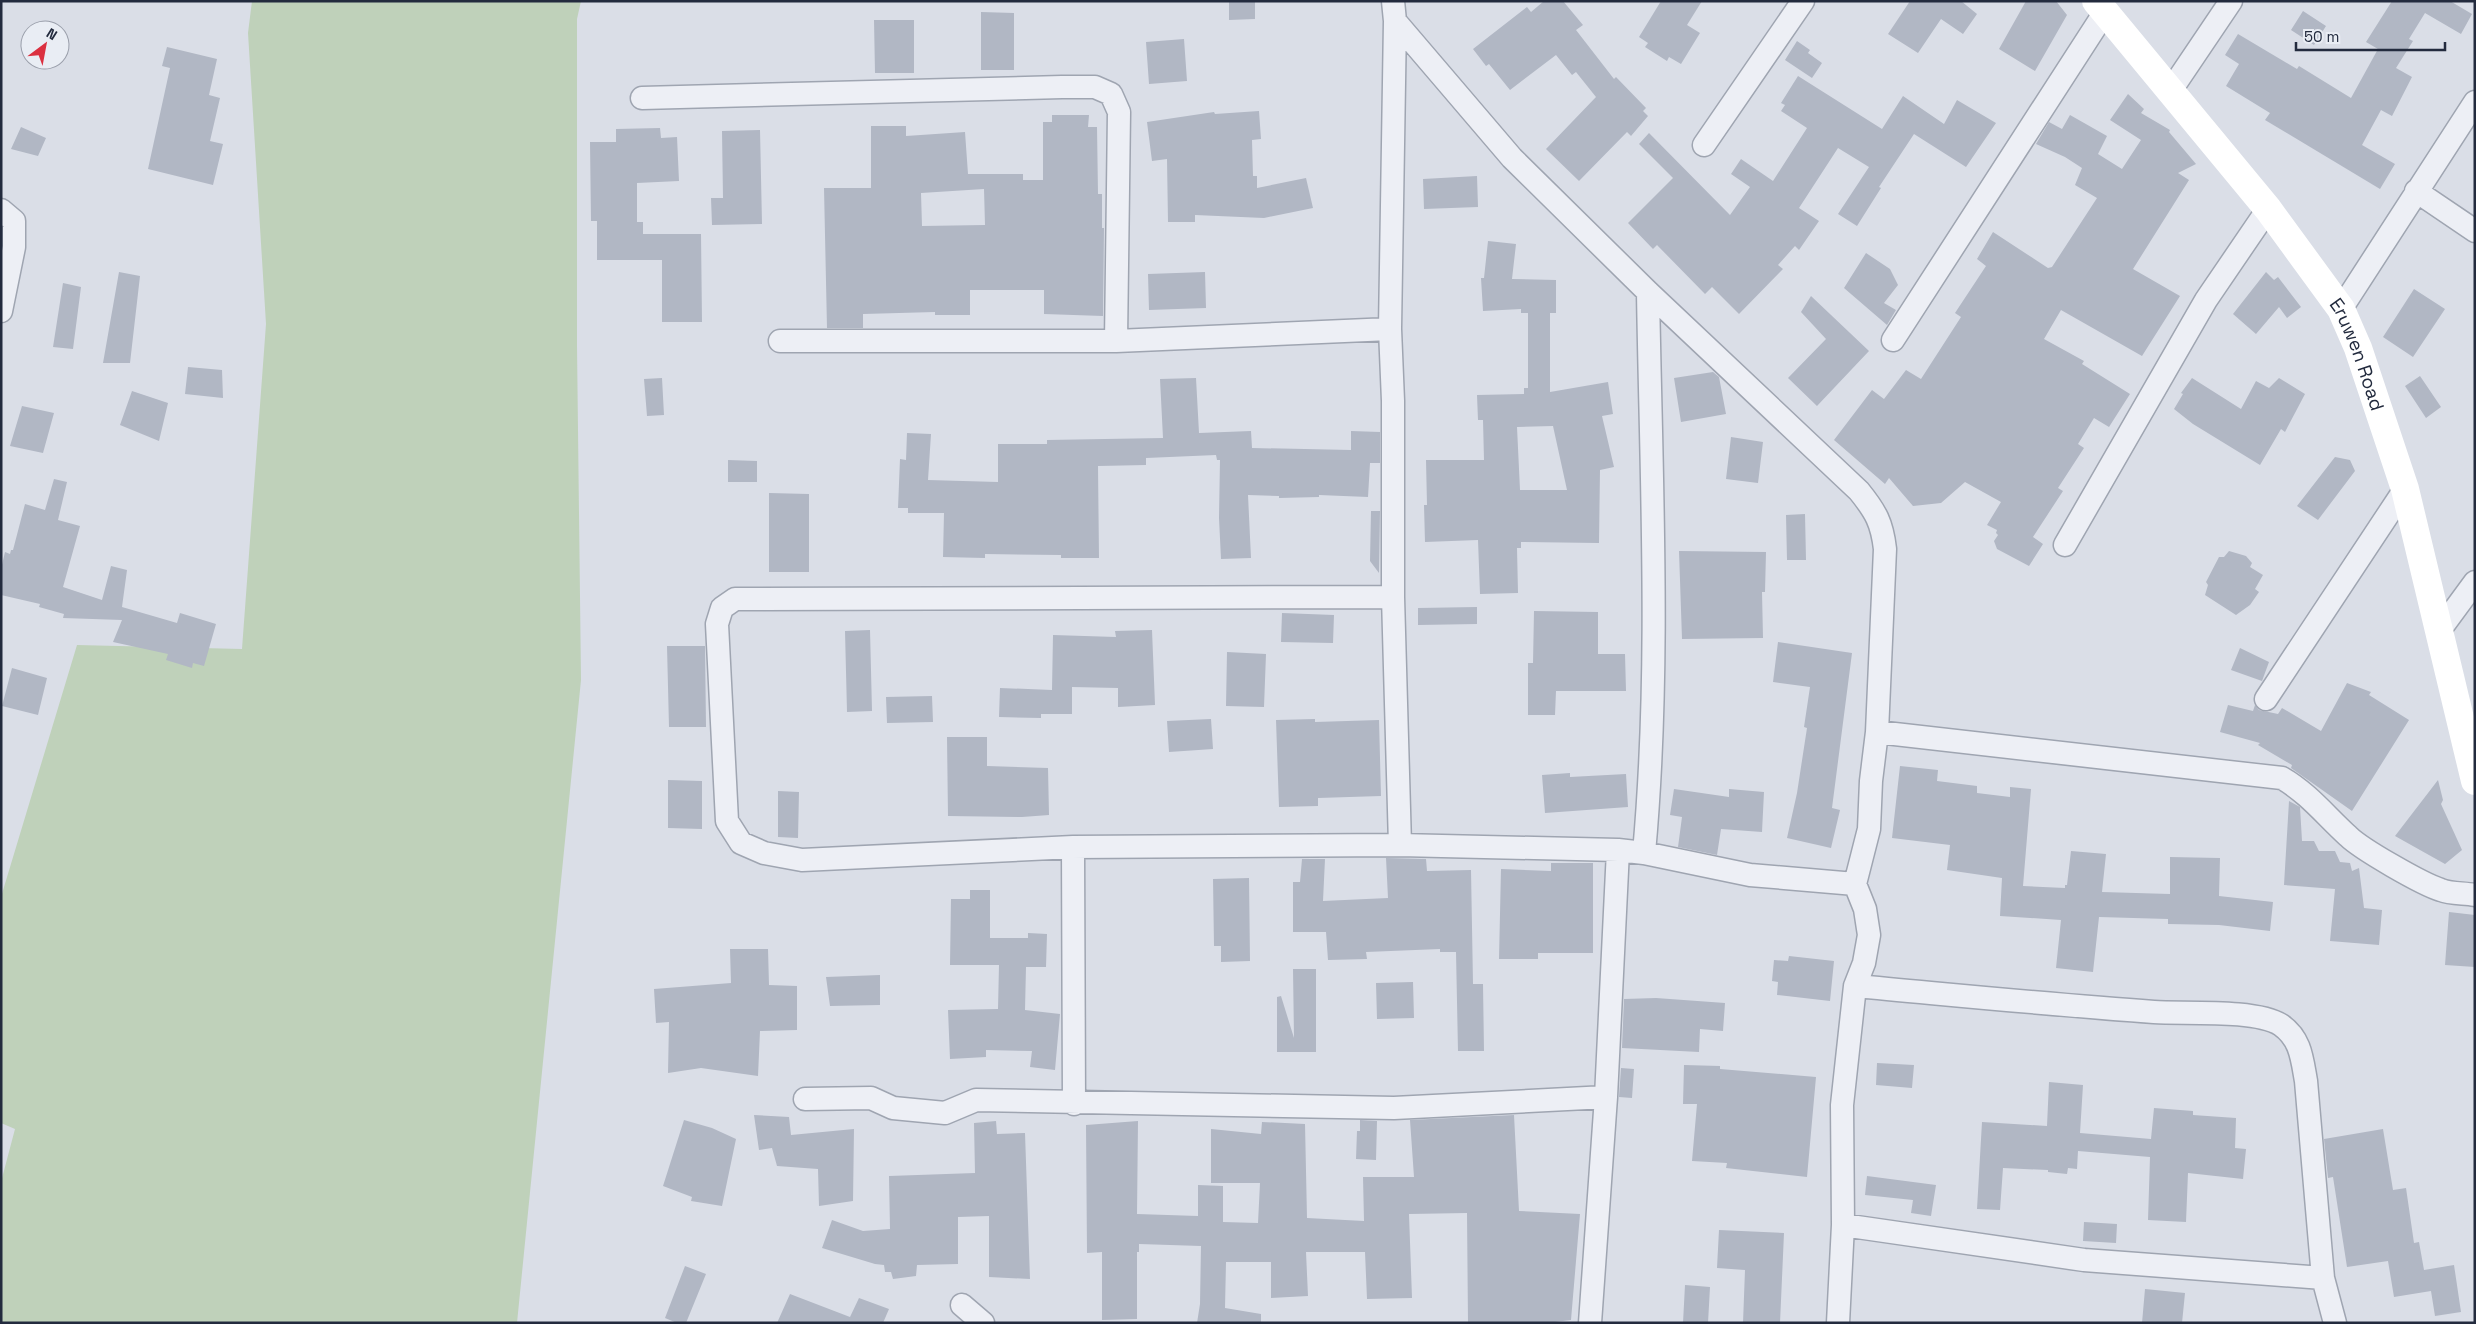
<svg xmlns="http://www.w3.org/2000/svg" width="2476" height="1324" viewBox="0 0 2476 1324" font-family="'Space Grotesk',sans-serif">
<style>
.green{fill:#bfd1ba}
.building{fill:#b1b7c4;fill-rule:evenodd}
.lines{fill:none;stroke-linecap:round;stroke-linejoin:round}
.street-casing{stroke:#9fa5b1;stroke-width:25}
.street{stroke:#edeff5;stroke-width:22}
.secondary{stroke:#fff;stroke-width:28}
.labels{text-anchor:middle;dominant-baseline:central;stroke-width:4.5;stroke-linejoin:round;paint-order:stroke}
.street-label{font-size:19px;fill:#232b3e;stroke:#e9edf4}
</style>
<rect width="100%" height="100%" fill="#dadee7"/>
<path class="green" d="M252 1H581L577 19V346L581 680 517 1323H1V1182L15 1129 1 1123V897L77 645 242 649 266 324 248 33Z"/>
<path class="building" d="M1229 1H1255V19L1229 20Z
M1544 1H1563L1583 25 1576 30 1614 79 1616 77 1646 108 1643 111 1648 116 1631 136 1627 132 1579 181 1546 149 1596 97 1576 72 1572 75 1556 55 1510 90 1489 64 1486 66 1473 49 1527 7 1531 12Z
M1661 1H1702L1687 25 1700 33 1681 64 1669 57 1667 61 1645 47 1648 43 1639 37Z
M1910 1H1961L1977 14 1963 34 1941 19 1918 53 1888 34Z
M2026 1H2056L2067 15 2035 71 1999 49Z
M2392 1H2450L2472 14 2461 34 2425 13 2409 39 2413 41 2396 68 2412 77 2392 116 2381 110 2362 145 2395 164 2380 189 2265 120 2270 113 2226 86 2239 64 2225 55 2238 34 2297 69 2299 66 2351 98 2378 49 2366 42Z
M2303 11 2326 26 2314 45 2291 30Z
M981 12 1014 13V70H981Z
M874 20H914V73H875Z
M1184 39 1187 81 1149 84 1146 42Z
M1797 41 1810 50 1808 53 1822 63 1812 78 1785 60Z
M167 47 217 59 209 95 220 98 210 141 223 144 213 185 148 169 170 68 162 66Z
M1798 76 1882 129 1903 96 1944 124 1957 100 1996 123 1966 167 1914 134 1879 187 1881 188 1857 226 1838 214 1869 167 1838 148 1799 208 1819 221 1799 250 1795 246 1778 265 1783 269 1739 314 1712 287 1705 294 1657 245 1653 249 1628 223 1673 178 1639 144 1649 133 1730 215 1750 187 1731 174 1741 159 1773 181 1807 128 1781 111 1785 105 1781 103Z
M2128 94 2144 109 2141 113 2170 130 2169 132 2196 164 2178 173 2189 180 2133 269 2180 296 2142 356 2061 310 2044 339 2084 361 2082 364 2130 394 2109 427 2094 418 2078 444 2084 448 2058 488 2063 491 2033 537 2043 544 2029 566 1997 549 1994 541 1998 535 1996 533 1997 530 1987 525 2001 502 1965 482 1941 503 1913 506 1889 478 1885 484 1834 440 1872 390 1884 399 1906 370 1921 379 1961 317 1955 313 1986 266 1977 259 1993 232 2048 268 2052 267 2097 198 2075 185 2082 168 2065 157 2036 144 2049 122 2062 129 2070 115 2107 136 2098 154 2122 169 2141 140 2110 120Z
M1259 111 1261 139 1252 140 1253 176H1257V188L1306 178 1313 208 1264 218 1195 215V222H1168L1167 159 1152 161 1147 122 1214 112 1215 114Z
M1052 115H1089L1088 127H1097L1098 194H1102V228H1104L1103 316 1044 314V290H970V315H935V312L863 314V328H827L824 188H871V126H906V136L965 132 968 174H1023V180H1043V122H1052ZM984 189 985 225 922 226 921 193Z
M21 127 46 138 38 156 11 149Z
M660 128 661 138 677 137 679 181 637 183V222H643V234H701L702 322H662V260H597V221H591L590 142H616V129Z
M760 130 762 224 712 225 711 198H723L722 131Z
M1477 176 1478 207 1424 209 1423 179Z
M1488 241 1516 244 1512 279 1556 280V313H1550V392L1608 382 1613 414 1602 416 1614 467 1600 470 1599 543 1521 542V548H1517L1518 593 1480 594 1478 540 1425 542 1424 505H1427L1426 460H1484L1483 420H1478L1477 395 1524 394V388H1528V313H1521V309L1483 311 1481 278H1484ZM1553 426 1567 490H1520L1517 427Z
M1866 253 1890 269 1898 285 1884 303 1896 310 1887 325 1844 288Z
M119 272 140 276 130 363H103Z
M1205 272 1206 308 1149 310 1148 274Z
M2266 272 2274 280 2278 277 2301 307 2287 318 2279 307 2256 334 2233 314Z
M63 283 81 287 73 349 53 347Z
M2414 289 2445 309 2413 357 2383 337Z
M1811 296 1869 351 1817 406 1788 378 1826 339 1801 312Z
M188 367 222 370 223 398 185 394Z
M1713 372 1719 377 1726 414 1681 422 1674 378Z
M2420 376 2441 407 2426 418 2405 386Z
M662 378 664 415 647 416 644 379Z
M1196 378 1199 433 1251 431 1252 448 1351 450V431L1380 432V463H1370L1368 497 1319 495V497L1279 498V496L1248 495 1251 558 1221 559 1219 518 1220 460H1217L1216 455 1146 458V465L1098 466 1099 558H1061V555L985 554V558L943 557 944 513H908V508H898L900 459 906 460 907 433 931 434 928 480 998 482V444H1047V440L1163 438 1160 379Z
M2192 378 2241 409 2256 381 2269 388 2279 378 2305 394 2285 432 2281 429 2260 465 2193 424 2174 409 2183 394 2181 393Z
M132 391 168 403 159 441 120 425Z
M22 406 54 413 43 453 10 446Z
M1731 437 1763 442 1758 483 1726 479Z
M2335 457 2350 460 2355 471 2318 520 2297 506Z
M728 460 757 461V482H728Z
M54 479 67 482 58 520 80 526 63 587 102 600 111 566 127 570 122 607 177 623 180 613 216 624 204 666 193 663 192 668 166 660 168 654 113 642 122 620 63 618 64 614 39 607 40 604 1 595V569L5 552 10 554 11 550H13L25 504 45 510Z
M769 493 809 494V572H769Z
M1371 511H1380L1379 573 1370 561Z
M1805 514 1806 560H1787L1786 515Z
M1679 551 1766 552 1765 592H1762L1763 638 1682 639Z
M2229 551 2246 556 2252 563 2250 567 2263 575 2255 589 2259 592 2250 605 2236 615 2205 595 2208 585 2206 582 2219 557H2224Z
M1477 607V624L1418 625V608Z
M1534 611 1598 612V654H1625L1626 691H1556L1555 715H1528V663H1533Z
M1282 613 1334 615 1333 643 1281 642Z
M870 630 872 711 847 712 845 631Z
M1152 630 1155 705 1118 707V688L1072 687V714H1041V718L999 717 1000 688 1052 690 1053 635 1116 637 1115 631Z
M1778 642 1852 653 1832 808 1840 810 1831 848 1787 838 1797 793 1807 728 1804 727 1810 687 1773 682Z
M667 646H705L706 727H669Z
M2240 648 2269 662 2262 681 2231 670Z
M1227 652 1266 654 1264 707 1226 706Z
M12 668 47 678 38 715 2 706Z
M2347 683 2371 692 2369 695 2409 720 2352 811 2291 768 2292 765 2258 745 2260 743 2220 732 2228 705 2253 711 2255 705 2259 710 2278 714 2282 708 2321 731Z
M932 696 933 722 887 723 886 697Z
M1211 719 1213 749 1169 752 1167 721Z
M1315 719V722L1379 720 1381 796 1318 798V806L1279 807 1276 720Z
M947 737H987V766L1048 768 1049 815 1022 817 948 816Z
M1900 766 1938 770 1937 781 1977 786V793L2010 797V787L2031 789 2023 886 2065 888V885H2067L2071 851 2106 854 2102 892 2170 894V857L2220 858 2219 896 2273 902 2270 931 2219 925 2168 924V919L2099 917 2093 972 2056 968 2061 920 2000 916 2002 878 1947 870 1950 845 1892 838Z
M1570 773V777L1626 774 1628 807 1545 813 1542 775Z
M668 780 702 781V829L668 828Z
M2438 780 2443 800 2441 804 2462 850 2445 864 2395 836Z
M1674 789 1729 797V789L1764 792 1762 832 1721 829 1717 855 1678 847 1682 817 1670 815Z
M778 791 799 792 798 838 778 837Z
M2289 801 2300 807 2302 841H2314L2319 851H2335L2340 862 2350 863 2352 871 2359 868 2364 908 2382 910 2379 945 2330 941 2335 889 2284 885Z
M1386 858 1426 859 1427 871 1471 870 1473 984H1483L1484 1051H1458L1456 952H1440V949L1366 952 1367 959 1328 960 1326 932H1293V882H1300L1302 859H1325L1323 901 1388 898Z
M1551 863H1593V953H1538V959H1499L1501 869 1551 871Z
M1249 878 1250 961 1221 962V946H1214L1213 879Z
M970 890H990V938H1028V933L1047 934 1046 967H1026L1025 1010 1060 1014 1055 1070 1030 1067 1032 1051 986 1050V1057L950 1059 948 1010 998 1009 999 965H950L951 899H970Z
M2449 912 2475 915V967L2445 965Z
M730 949H768L769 985 797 986V1030L760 1031 758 1076 701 1068 668 1073 669 1022 656 1023 654 989 731 983Z
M1789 956 1834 961 1830 1001 1777 995 1778 982 1772 981 1774 960 1788 961Z
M1293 969H1316V1052H1277V997L1281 996 1294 1038Z
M880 975V1005L830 1006 826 977Z
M1413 982 1414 1018 1377 1019 1376 983Z
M1656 998 1725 1003 1723 1031 1700 1029 1699 1052 1622 1048 1624 999Z
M1877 1063 1914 1065 1912 1088 1876 1085Z
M1684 1065 1720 1066V1069L1816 1077 1807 1177 1726 1168 1727 1163 1692 1161 1697 1104H1683Z
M1621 1068 1634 1069 1632 1098 1619 1097Z
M2049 1082 2083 1085 2080 1133 2151 1139 2154 1108 2193 1111V1115L2236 1118 2235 1148 2246 1149 2243 1179 2188 1173 2186 1222 2148 1220 2150 1157 2078 1151 2077 1169 2068 1168 2067 1174 2048 1172V1170L2003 1168 2000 1210 1977 1209 1982 1122 2047 1126Z
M754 1115 789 1117 791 1135 854 1129 853 1201 819 1206 818 1169 777 1166 772 1148 759 1150Z
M1514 1115 1519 1211 1580 1214 1571 1320 1547 1323H1468L1467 1213 1409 1214 1412 1298 1367 1299 1365 1252H1306L1308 1296 1271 1298V1262H1226L1225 1308 1261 1314V1323H1197L1200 1304 1201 1246 1139 1244V1252H1137V1319L1102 1320V1252L1087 1253 1086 1125 1138 1121 1137 1214 1198 1216V1185L1223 1186V1222L1258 1223 1260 1183H1211V1129L1261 1134 1262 1122 1305 1124 1307 1218 1364 1221 1363 1177H1414L1410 1120Z
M684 1120 712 1128 736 1139 722 1206 691 1201 692 1197 663 1186Z
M1360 1120 1377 1121 1376 1160 1356 1159 1357 1131H1360Z
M996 1121 997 1134 1025 1133 1030 1279 989 1277V1216L958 1217V1264L917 1265 916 1276 893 1279 891 1272H885L884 1265 875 1264 822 1248 832 1220 863 1231 890 1229 889 1176 975 1173 974 1123Z
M2383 1129 2393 1190 2406 1188 2414 1243 2419 1242 2424 1270 2454 1265 2461 1312 2435 1316 2431 1291 2394 1297 2388 1261 2347 1267 2333 1177 2328 1178 2324 1139Z
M1867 1176 1936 1185 1931 1216 1911 1213 1913 1200 1865 1195Z
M2084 1222 2117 1224 2116 1243 2083 1241Z
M1719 1230 1784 1233 1780 1323H1743L1745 1270 1717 1268Z
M685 1266 706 1274 686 1323H677L665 1318Z
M1685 1285 1710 1287 1708 1323H1683Z
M2145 1289 2185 1293 2182 1323H2142Z
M790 1294 850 1317 859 1298 889 1309 883 1323H777Z"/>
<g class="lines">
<defs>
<path id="street" d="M1393 1 1395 21 1390 329 1393 401V597L1400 845
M1395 21 1512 158 1648 292 1859 491C1876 512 1882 523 1885 549L1877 732 1871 781 1869 829 1855 884 1865 909 1869 935 1864 963 1855 986 1842 1105 1843 1225 1838 1323
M2171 90 2231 1
M642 98 1062 87H1095L1111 94 1119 112 1116 341
M1704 145 1803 1
M2416 191 2475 231
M1 210 14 221V247L1 311
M2341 309 2475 102
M1893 340 2105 12
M780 341H1116L1390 329
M2065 545 2206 300 2268 209
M1393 597 735 599 722 608 717 624 727 821 741 843 764 853 802 860 1073 847 1400 845 1618 850 1644 853 1750 875 1855 884
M2439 631 2475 582
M2266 699 2405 489
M1877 732 2282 778C2308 793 2326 816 2348 836 2361 849 2422 884 2441 890 2451 894 2464 893 2475 895
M1073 847 1074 1104
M1644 853C1661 666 1651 478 1648 292
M1855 986C1955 995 2054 1005 2154 1012 2185 1014 2256 1009 2281 1025 2301 1039 2302 1059 2306 1081L2323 1278 2335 1323
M805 1099 871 1098 893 1108 945 1113 976 1100 1394 1108 1606 1097
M1843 1225 2084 1260 2323 1278
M962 1305 983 1323
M1590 1323 1606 1097 1618 850"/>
</defs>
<use href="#street" class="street-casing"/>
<use href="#street" class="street"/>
<path class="secondary" id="s1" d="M2096 1 2268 209 2341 309 2358 348 2405 489 2475 781"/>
</g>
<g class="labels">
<g class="street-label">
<text stroke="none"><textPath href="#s1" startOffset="442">Eruwen Road</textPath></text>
</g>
</g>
<rect width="2476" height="1324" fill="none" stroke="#232b3e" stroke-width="5"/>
<g transform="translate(45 45) rotate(32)"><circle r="24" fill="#e9edf4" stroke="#9a9fab"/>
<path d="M0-4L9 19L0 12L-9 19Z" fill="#db3040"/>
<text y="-8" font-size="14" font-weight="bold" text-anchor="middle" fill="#232b3e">N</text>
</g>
<path d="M2296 42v8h149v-8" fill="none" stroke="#232b3e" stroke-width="2.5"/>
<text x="2304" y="42" font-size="15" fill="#232b3e" stroke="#e9edf4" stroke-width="4" paint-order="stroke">50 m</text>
</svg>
